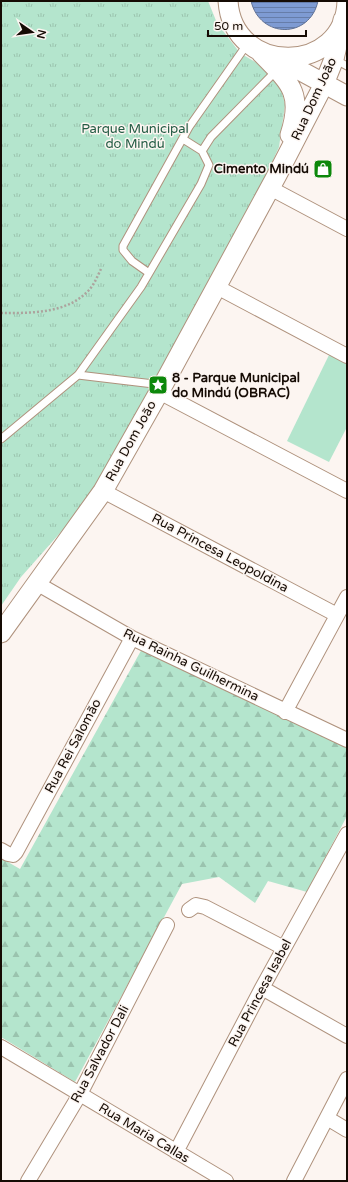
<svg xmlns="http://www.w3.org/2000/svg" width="348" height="1182" viewBox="0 0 348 1182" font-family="'Varela Round',sans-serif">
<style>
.grass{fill:#b4e5cd}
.forest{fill:url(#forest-firs)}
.park{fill:url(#park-tufts)}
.water{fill:url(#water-rules);stroke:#5e7095}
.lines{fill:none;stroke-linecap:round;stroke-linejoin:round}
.lane-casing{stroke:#af927d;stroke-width:9}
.street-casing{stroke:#af927d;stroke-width:16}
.secondary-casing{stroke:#af927d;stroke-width:21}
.path{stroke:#aca49e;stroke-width:2.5;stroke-dasharray:2 2;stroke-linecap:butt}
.lane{stroke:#fff;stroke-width:7}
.street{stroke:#fff;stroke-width:14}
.secondary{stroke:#fff;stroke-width:19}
.labels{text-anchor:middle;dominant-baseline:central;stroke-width:3;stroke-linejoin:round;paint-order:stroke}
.street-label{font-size:13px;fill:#150b04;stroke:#fcf5f1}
.park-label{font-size:13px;fill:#235c44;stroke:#fcf5f1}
.poi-label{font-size:13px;font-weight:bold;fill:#150b04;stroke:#fcf5f1;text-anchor:end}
</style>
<defs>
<pattern id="forest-firs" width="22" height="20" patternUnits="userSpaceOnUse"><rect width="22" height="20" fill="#b4e5cd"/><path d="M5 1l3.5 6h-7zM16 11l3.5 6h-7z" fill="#9ac3ae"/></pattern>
<pattern id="park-tufts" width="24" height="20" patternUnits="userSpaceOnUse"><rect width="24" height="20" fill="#b4e5cd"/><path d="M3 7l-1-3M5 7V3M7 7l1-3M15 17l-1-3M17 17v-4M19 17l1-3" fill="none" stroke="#9ac3ae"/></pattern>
<pattern id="water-rules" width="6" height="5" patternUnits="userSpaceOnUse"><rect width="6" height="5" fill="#7e9bd3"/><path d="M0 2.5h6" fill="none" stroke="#667da9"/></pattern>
</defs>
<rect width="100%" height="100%" fill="#fcf5f1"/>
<path class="grass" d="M329 355 347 364V427L329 462 287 441Z"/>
<path class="forest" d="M143 647 347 748V816L307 892 268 881 255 903 219 877 182 884 75 1082 1 1037V858L20 869Z"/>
<path class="park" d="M1 1H208L217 23 240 53 269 70 280 83 285 105 279 147 263 182 99 489 21 577 1 606Z"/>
<path class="water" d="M251 1H318C310 39 260 39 251 1Z"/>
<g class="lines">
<defs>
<path id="lane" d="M334 59 347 66
M183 139 202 151
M149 273 132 261 123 250V246L189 127 248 43
M78 375 162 385
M1 439 78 375 141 287 201 184 209 165 202 151 211 137 277 70"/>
<path id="street" d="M270 188 347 229
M215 286 347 356
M159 392 347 491
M103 491 337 615
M38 584 132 638 347 740
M285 712 347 597
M1 850 8 854 13 855 16 852 132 638
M189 910 196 905 205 907 284 948
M262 988 347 1036
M1 1047 226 1181
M327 1118 347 1130
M176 1152 262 988 347 834
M28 1181 80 1094 167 925
M294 1181 347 1079"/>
<path id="secondary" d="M228 1C233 77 345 75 347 1
M261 53C289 82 304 92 290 135
M277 58 347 96
M1 633 103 491 163 385 277 175 324 84 334 59 343 20"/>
</defs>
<use href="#lane" class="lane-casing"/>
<use href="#street" class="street-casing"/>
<use href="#secondary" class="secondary-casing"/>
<path class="path" d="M1 313C31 313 67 314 89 290 94 285 98 275 101 269"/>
<use href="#lane" class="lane"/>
<use href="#street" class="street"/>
<use href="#secondary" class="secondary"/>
</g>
<defs>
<symbol id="shop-square" viewBox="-11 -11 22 22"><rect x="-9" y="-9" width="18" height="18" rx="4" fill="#0c880b" stroke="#fcf5f1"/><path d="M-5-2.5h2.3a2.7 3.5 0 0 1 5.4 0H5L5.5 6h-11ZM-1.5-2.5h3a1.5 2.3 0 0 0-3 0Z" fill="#fff"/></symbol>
<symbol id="sight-square" viewBox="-11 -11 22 22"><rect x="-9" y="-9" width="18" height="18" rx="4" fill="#0c880b" stroke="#fcf5f1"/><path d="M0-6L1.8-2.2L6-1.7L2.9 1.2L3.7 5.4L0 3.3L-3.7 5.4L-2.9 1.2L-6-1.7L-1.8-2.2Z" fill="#fff"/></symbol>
</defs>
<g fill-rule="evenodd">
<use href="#shop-square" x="312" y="158" width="22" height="22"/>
<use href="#sight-square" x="147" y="374" width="22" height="22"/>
</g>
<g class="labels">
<g class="street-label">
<text transform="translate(314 99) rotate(-65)">Rua Dom João</text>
<text transform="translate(131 441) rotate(-61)">Rua Dom João</text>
<text transform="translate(220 553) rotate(28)">Rua Princesa Leopoldina</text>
<text transform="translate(191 665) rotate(26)">Rua Rainha Guilhermina</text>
<text transform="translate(73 746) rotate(-62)">Rua Rei Salomão</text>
<text transform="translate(260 993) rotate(-62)">Rua Princesa Isabel</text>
<text transform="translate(100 1054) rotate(-62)">Rua Salvador Dali</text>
<text transform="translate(144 1133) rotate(31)">Rua Maria Callas</text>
</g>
<g class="park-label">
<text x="135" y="129">Parque Municipal<tspan x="135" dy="15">do Mindú</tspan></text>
</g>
<g class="poi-label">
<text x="309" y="169">Cimento Mindú</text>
<text x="172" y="378" text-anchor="start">8 - Parque Municipal<tspan x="172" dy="15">do Mindú (OBRAC)</tspan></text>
</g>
</g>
<rect width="348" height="1182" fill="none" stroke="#150b04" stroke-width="4"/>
<g transform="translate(32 32) rotate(103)" stroke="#fcf5f1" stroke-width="3" paint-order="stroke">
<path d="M0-3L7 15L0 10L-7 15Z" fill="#150b04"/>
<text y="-6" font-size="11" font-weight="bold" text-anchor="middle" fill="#150b04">N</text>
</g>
<path d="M208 30v6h98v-6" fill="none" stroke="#150b04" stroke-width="2"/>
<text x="214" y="30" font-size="12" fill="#150b04" stroke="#fcf5f1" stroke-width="3" paint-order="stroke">50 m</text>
</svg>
